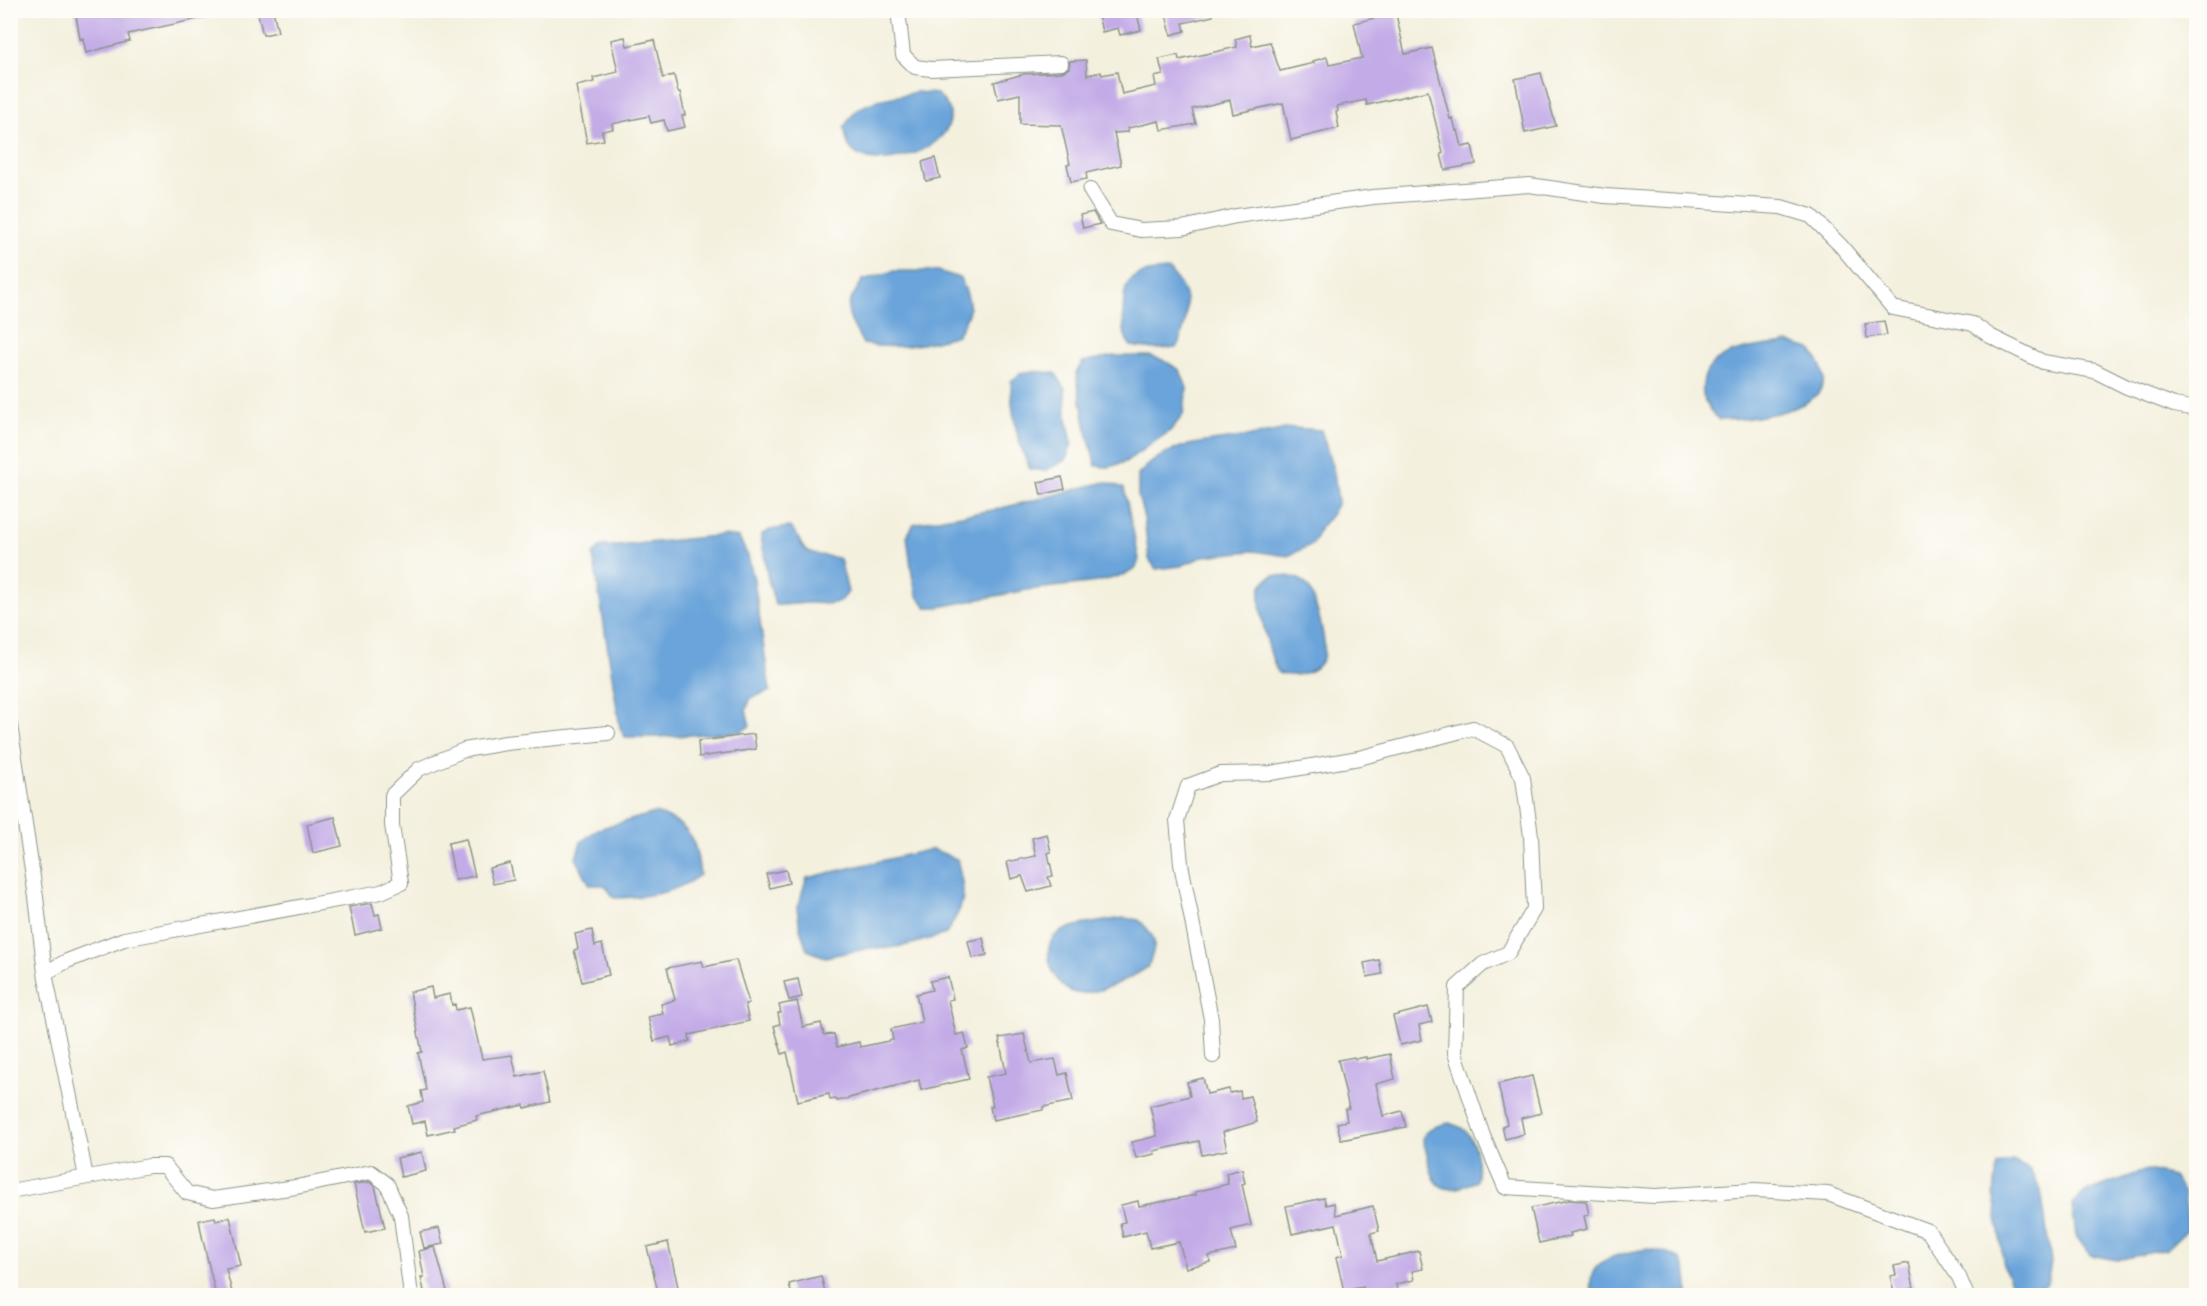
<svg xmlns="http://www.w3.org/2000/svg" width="2207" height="1306" viewBox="0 0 2207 1306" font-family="'IM FELL DW Pica',serif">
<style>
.water{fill:#6ba4da;stroke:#457087;stroke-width:1.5}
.building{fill:#c3abe7}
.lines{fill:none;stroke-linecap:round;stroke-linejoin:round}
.street-casing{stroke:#8a9689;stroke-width:16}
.street{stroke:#fff;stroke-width:14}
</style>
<rect width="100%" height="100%" fill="#fdfcf7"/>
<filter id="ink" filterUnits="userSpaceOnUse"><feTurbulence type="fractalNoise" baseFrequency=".0167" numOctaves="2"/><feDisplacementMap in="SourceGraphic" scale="12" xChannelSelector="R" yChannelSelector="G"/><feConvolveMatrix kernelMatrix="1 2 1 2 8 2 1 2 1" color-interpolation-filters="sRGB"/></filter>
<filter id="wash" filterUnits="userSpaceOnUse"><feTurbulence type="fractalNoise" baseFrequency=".008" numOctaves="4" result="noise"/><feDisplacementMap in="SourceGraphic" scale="24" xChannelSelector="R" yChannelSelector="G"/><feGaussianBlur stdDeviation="1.35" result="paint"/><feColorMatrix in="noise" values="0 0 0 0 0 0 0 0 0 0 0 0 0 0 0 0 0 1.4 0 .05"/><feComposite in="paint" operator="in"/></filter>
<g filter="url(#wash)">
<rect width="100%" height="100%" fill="#f4f0de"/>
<path class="water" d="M917 92 937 94C941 98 947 104 949 109 961 148 873 177 851 149 846 144 846 134 844 127L857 109 878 100Z
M1169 270C1174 277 1180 283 1183 290 1191 305 1184 334 1176 348L1153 349 1131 346C1129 343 1127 341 1126 338 1122 328 1122 290 1129 282 1138 271 1157 271 1169 270Z
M894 271H938L960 278C973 304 973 310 957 335 926 345 897 350 863 344 846 311 841 312 863 280Z
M1789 343 1811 349C1817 359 1826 372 1823 383 1817 413 1743 420 1719 420 1708 410 1701 399 1703 384 1707 348 1761 346 1789 343Z
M1114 356H1150L1163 360 1180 370 1187 388 1183 415 1170 431 1125 462 1109 467 1096 466 1085 424 1076 373 1083 362Z
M1032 371 1055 373 1065 388 1066 414 1072 443 1066 460 1045 471 1030 469C1017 442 1011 412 1011 381L1020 374Z
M1292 428 1321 430 1334 472 1338 502 1333 512 1319 530 1313 544 1288 556 1253 551 1232 553 1204 556 1181 566 1156 569 1149 559 1144 518 1138 496V475C1170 439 1207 443 1251 436 1265 434 1278 430 1292 428Z
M1106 482 1124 488 1139 559 1136 568 1125 575 1097 582 1027 590 939 607H926L917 595 912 575 907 536 914 524C941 517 969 515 997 509 1034 501 1070 490 1106 482Z
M789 527C800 533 798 544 806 550 815 557 830 555 840 559L848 592C839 608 823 603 809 603 797 603 787 606 775 605L768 579 761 535 770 530Z
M724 535 739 538 748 556 754 580 770 691 751 698 746 710 750 726 740 732 657 737H625L620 728 593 554 602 546H618Z
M1274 575C1284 576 1298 576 1305 583 1312 589 1315 604 1318 613 1321 625 1326 641 1324 654 1320 674 1294 678 1278 673 1270 656 1258 611 1260 592 1260 583 1267 579 1274 575Z
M655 813C691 824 696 840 700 875 675 894 645 897 614 898L605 885H590L576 858 581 842 598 829Z
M932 849 957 859C966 898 967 899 946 934L908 945 889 948H870L825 957 807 950 800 928 797 908 807 878Z
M1124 918 1139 920C1158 939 1157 942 1148 967 1131 978 1090 1000 1070 991 1052 982 1040 949 1056 935 1068 924 1107 921 1124 918Z
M1449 1123C1453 1125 1459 1126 1463 1129 1476 1138 1480 1167 1476 1181 1431 1203 1433 1175 1423 1139L1425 1133 1437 1126Z
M2012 1161 2029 1169 2041 1189 2051 1262 2047 1284 2027 1293 2014 1289 2004 1267 1994 1195 1997 1165Z
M2147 1170 2173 1176 2184 1193 2188 1229 2167 1249 2117 1260 2090 1255 2076 1236 2072 1205 2085 1192Z
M1646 1249C1680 1252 1689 1260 1688 1295H1592C1583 1258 1617 1255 1646 1249Z"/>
<g id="blocks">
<path class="building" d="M75 10H212V16L128 34 130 41 86 53 83 38 80 39Z
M257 10H273L278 32 263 35Z
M1111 10H1136L1141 30 1120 35 1118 28 1102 32 1098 14Z
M1165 10H1212L1213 16 1183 23 1185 31 1171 35Z
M1373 10H1395L1405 54 1432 48 1450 119 1453 118 1456 131 1458 130 1462 147 1472 145 1476 164 1445 170 1441 154 1443 153 1428 91 1367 105 1366 100 1337 106 1338 111 1336 112 1339 128 1291 140 1283 103 1233 114 1230 100 1192 109 1196 124 1161 130 1159 121 1128 128V132L1114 133 1121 165 1086 173 1087 179 1071 182 1067 165 1070 164 1061 125 1020 124V94L998 99 994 82 1024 74 1062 72 1069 68 1070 61 1086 60 1087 75 1101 72 1102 75 1117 72 1122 94 1156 86 1154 77 1163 75 1159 59 1178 55 1179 60 1237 47 1235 39 1250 35 1252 46 1270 42 1280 71 1314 63 1313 61 1327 57 1329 65 1362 58 1354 23 1375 18Z
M625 37 627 46 654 40 663 78 674 75 678 92H680L685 115 682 116 685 127 667 131 664 120 651 123 649 116 612 124 613 129 602 131 604 140 587 143 576 86 594 82 593 78 618 72 611 40Z
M1541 73 1556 126 1525 133 1515 79Z
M935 158 940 178 926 181 922 162Z
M1093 212 1100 224 1083 228 1080 215Z
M1884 321 1887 335 1867 338 1865 324Z
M1062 477 1065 489 1041 495 1038 482Z
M754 734 756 749 699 757 698 741Z
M335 817 342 846 313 853 307 824Z
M1047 834 1051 852 1048 853 1053 876 1048 877 1051 886 1028 892 1022 876 1011 879 1007 862 1036 856 1032 838Z
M466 839 475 876 455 880 448 843Z
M510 863 514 880 493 884 489 868Z
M786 870 789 883 770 888 766 874Z
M372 903 375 915 379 914 382 928 355 935 349 907Z
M592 930 595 946 602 944 609 975 582 982 574 950 578 949 575 934Z
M983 938 987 955 972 958 968 941Z
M736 960 749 1003 745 1004 749 1021 689 1035 690 1041 672 1046 670 1037 654 1041 648 1017 663 1014 661 1004 675 1000 667 968 702 961 704 967Z
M1379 960 1382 974 1367 977 1364 963Z
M948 977 953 999 948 1000 956 1035 964 1033 968 1048 962 1050 969 1079 921 1090 919 1080 837 1101 836 1099 830 1100 829 1094 798 1101 787 1052 782 1054 774 1026 780 1024 778 1013H781L779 1005 797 1001 803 1027 821 1023 824 1035 834 1034 837 1047 859 1042 860 1047 893 1040 891 1029 922 1022 916 994 932 990 930 981Z
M798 979 802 997 789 1000 784 982Z
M431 987 433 998 450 994 452 1005 455 1004 456 1010 470 1007 482 1059 512 1055 517 1077 543 1071 550 1102 525 1108 524 1105 476 1116 477 1120 454 1126 455 1129 428 1135 425 1121 412 1124 408 1106 423 1102 421 1091 426 1090 418 1053 422 1052 410 992Z
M1428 1007 1432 1022 1419 1025 1422 1040 1400 1045 1393 1016Z
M1024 1034 1031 1063 1055 1059 1059 1075 1067 1073 1073 1101 1043 1107V1110L993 1120 990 1107 993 1106 986 1077 1006 1073 999 1038Z
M1390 1054 1395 1079 1376 1084 1383 1116 1402 1111 1406 1127 1341 1140 1337 1123 1347 1121 1345 1109 1349 1108 1338 1060 1354 1057 1355 1059 1366 1057V1059Z
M1532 1076 1541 1113 1521 1118 1524 1134 1505 1139 1502 1126 1507 1124 1498 1084Z
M1203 1078 1207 1094 1229 1089 1230 1093 1240 1091 1241 1098 1250 1096 1257 1122 1223 1132 1227 1150 1202 1155 1199 1141 1154 1151 1155 1154 1136 1158 1132 1142 1157 1136 1150 1106 1190 1096 1187 1082Z
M422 1152 426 1171 401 1177 397 1158Z
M1242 1169 1245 1183 1242 1184 1251 1225 1231 1230 1236 1250 1209 1256 1210 1262 1186 1268 1179 1242 1150 1248 1146 1231 1123 1237 1120 1223 1125 1222 1121 1205 1138 1201 1139 1206 1196 1195 1195 1192 1228 1184 1226 1173Z
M369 1182 375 1186 385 1228 365 1232 354 1184Z
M1324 1198 1326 1205 1334 1203 1336 1215 1373 1206 1379 1231 1371 1233 1377 1261 1419 1251 1423 1269 1412 1271 1414 1280 1396 1284 1398 1296H1365L1363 1287 1344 1291 1336 1257 1343 1255 1336 1224 1292 1234 1286 1206Z
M1569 1200 1586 1201 1589 1215 1584 1216 1587 1229 1570 1233 1571 1236 1539 1243 1531 1208Z
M215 1217 216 1221 230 1217 241 1266 226 1269 233 1296H216L202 1236 199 1220Z
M439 1228 443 1244 424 1248 420 1232Z
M668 1242 680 1296H659L647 1247Z
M435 1247 447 1291 425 1296 421 1277H424L419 1251Z
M1909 1263 1914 1288 1894 1293 1890 1276 1896 1275 1894 1266Z
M821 1276 826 1296H792L789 1284Z"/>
</g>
</g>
<g filter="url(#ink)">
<use href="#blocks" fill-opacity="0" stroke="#8a9689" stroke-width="1.5"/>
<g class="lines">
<defs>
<path id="street" d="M898 10 903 55 915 67 931 69 1061 63
M1090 190 1111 224 1141 230 1182 228 1236 216 1373 197 1529 185 1605 196 1781 207 1811 216 1841 246 1893 308 1973 324 1990 336 2043 362 2095 371 2127 387 2174 405 2196 409
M10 725 36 897 45 973 86 1177
M45 973 67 961 124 939 381 892 401 883 392 825V795L419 769 464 750 506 743 608 733
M1213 1056 1211 1019 1181 864 1177 820 1188 786 1220 774 1271 773 1359 758 1473 728 1507 746 1523 778 1531 836 1534 909 1508 953 1483 964 1457 987 1455 1053 1483 1136 1505 1187 1655 1196 1754 1190 1828 1194 1928 1231 1959 1277 1967 1296
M10 1191 149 1166H165L187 1193 213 1199 296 1187 371 1172 387 1184 401 1216 411 1296"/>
</defs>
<use href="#street" class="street-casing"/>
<use href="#street" class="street"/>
</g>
</g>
<rect width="2207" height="1306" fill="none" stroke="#fdfcf7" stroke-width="36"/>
</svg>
